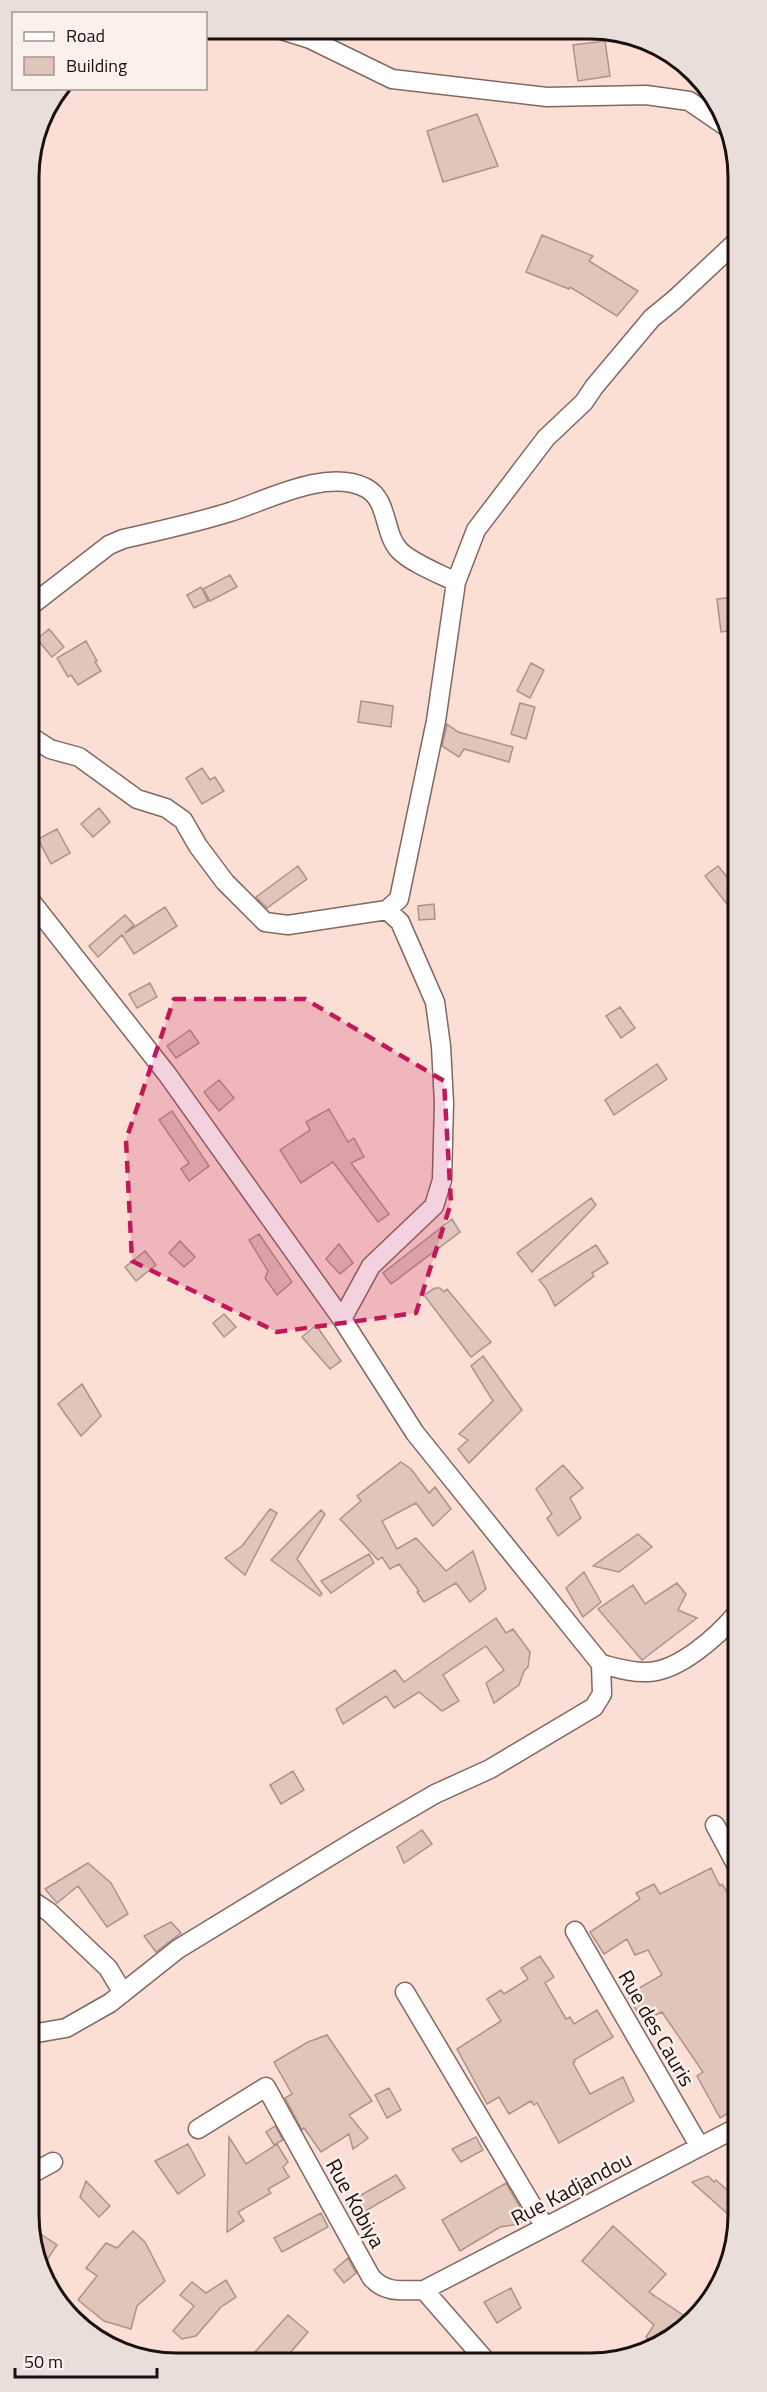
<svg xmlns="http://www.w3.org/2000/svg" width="767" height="2392" viewBox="0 0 767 2392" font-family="'Titillium Web',sans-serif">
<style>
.building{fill:#e0c5bb;stroke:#ac9289;stroke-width:1.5}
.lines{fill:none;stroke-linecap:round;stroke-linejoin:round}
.minor-casing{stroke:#816860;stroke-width:21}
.minor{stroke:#fff;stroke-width:18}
.marked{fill:#c2185b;fill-opacity:0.2;stroke:#c2185b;stroke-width:4.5;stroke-dasharray:12 8;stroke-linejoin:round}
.labels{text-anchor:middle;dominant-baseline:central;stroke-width:5;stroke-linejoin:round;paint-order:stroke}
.street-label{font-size:21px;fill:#1a110e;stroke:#fcf0ec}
.rim{fill:none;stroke:#1a110e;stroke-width:3}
</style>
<rect width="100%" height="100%" fill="#fbdfd5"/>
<path class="building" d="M605 41 610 76 578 81 573 45Z
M477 114 498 166 443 182 427 131Z
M542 235 593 256 589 261 638 291 617 316 570 287 569 289 526 272Z
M230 575 237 587 210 601 203 589Z
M201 587 208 601 194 608 187 595Z
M736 597V630L721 632 717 599Z
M49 629 64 647 52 657 37 639Z
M86 641 97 661 95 662 101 671 78 685 71 675 68 677 57 658Z
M531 663 544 670 530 698 517 691Z
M361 701 393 706 391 727 358 722Z
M520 703 535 707 526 739 511 734Z
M447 724 458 732 513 747 509 762 464 749 459 757 442 746Z
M202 768 210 780 215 777 224 791 202 804 186 778Z
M99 808 110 822 93 837 81 824Z
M57 829 70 853 51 864 38 839Z
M298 866 307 879 267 908 256 897Z
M718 866 737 889V917L705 876Z
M434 904 435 919 419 920 418 906Z
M165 907 177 926 134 954 122 935 98 957 89 946 125 915 134 925 125 933Z
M150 983 157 997 137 1008 129 994Z
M620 1007 635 1028 621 1038 606 1016Z
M190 1030 199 1043 176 1058 167 1046Z
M657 1064 667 1079 614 1115 605 1100Z
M219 1080 234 1098 219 1111 204 1092Z
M329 1109 348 1142 354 1138 364 1157 351 1163 389 1214 378 1222 333 1162 301 1183 280 1150 310 1130 306 1122Z
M172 1111 209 1166 189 1181 181 1169 189 1163 159 1120Z
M591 1198 596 1205 532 1272 517 1253Z
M452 1219 460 1232 391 1284 383 1273Z
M259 1234 292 1282 277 1295 265 1278 268 1271 249 1240Z
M180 1241 195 1257 184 1267 169 1253Z
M339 1244 353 1263 340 1274 326 1259Z
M596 1245 608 1263 592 1273 594 1276 555 1306 547 1290 539 1280Z
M145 1251 156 1265 136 1281 125 1267Z
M435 1288H440L444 1292 447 1289 491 1342 471 1357 424 1295Z
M224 1314 236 1327 224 1337 213 1323Z
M316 1325 341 1361 330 1369 302 1337Z
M483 1356 522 1410 469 1463 458 1449 468 1440 459 1434 493 1401 471 1366Z
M82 1384 101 1416 81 1436 58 1404Z
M401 1462 411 1469 429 1493 435 1487 451 1509 433 1526 416 1503 382 1521 397 1549 416 1538 446 1571 473 1551 486 1589 470 1602 456 1583 424 1602 417 1592 419 1591 399 1564 390 1569 382 1557 378 1560 340 1519 361 1501 357 1496Z
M563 1465 583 1488 570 1498 581 1518 558 1536 547 1518 552 1514 536 1489Z
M270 1509 277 1513 245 1575 225 1558 242 1546Z
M321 1510 325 1514 297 1559 322 1594 320 1596 271 1560Z
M638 1534 652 1547 619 1572 593 1566Z
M369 1554 374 1563 331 1593 321 1581Z
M584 1572 601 1602 583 1617 566 1588Z
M677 1583 686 1594 678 1610 697 1618 642 1660 598 1609 633 1585 645 1604Z
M496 1618 506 1633 513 1629 530 1652 528 1667 524 1671 519 1685 494 1703 486 1683 504 1670 486 1646 443 1675 459 1701 442 1711 419 1692 394 1708 386 1696 343 1724 336 1709 395 1670 404 1682Z
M293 1771 304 1790 281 1804 270 1785Z
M422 1830 432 1844 404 1863 397 1847Z
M88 1863 111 1883 128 1914 107 1927 78 1886 57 1903 45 1889Z
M711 1868 720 1886 722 1884 727 1892 731 1890 738 1904V2107L720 2118 697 2076 703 2072 662 2012 643 2021 627 1995 662 1975 648 1950 635 1955 627 1939 604 1954 590 1932 640 1899 636 1893 654 1884 660 1894Z
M171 1922 181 1933 156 1952 144 1936Z
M540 1956 554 1977 545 1983 566 2019 570 2017 574 2024 597 2010 613 2037 574 2060 575 2062 573 2063 590 2094 623 2077 634 2101 559 2143 537 2103 534 2105 531 2101 509 2114 499 2097 487 2104 457 2049 501 2021 487 1999 501 1990 504 1994 528 1979 521 1968Z
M327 2035 372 2101 349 2115 368 2138 353 2149 349 2134 321 2152 304 2128 302 2130 285 2098 292 2094 274 2062 308 2042Z
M389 2088 401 2110 387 2118 375 2095Z
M275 2126 283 2140 274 2145 266 2132Z
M229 2137 246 2164 277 2144 288 2162 283 2167 289 2177 268 2189 271 2193 238 2212 244 2221 227 2232Z
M476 2137 483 2150 461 2162 452 2149Z
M188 2144 205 2175 178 2194 155 2161Z
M396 2175 405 2188 355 2217 347 2203Z
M708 2176 714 2182 716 2180 734 2196 731 2200 738 2208 730 2216 692 2182Z
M86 2181 110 2206 99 2217 80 2197Z
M506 2183 527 2219 519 2224 500 2227 460 2251 442 2220Z
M321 2213 328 2227 282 2252 274 2238Z
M613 2226 666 2274 649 2292 692 2321 664 2344 658 2346 646 2337 654 2325 582 2261Z
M36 2231 57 2245 43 2266 31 2244V2239Z
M133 2231 145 2242 165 2281 137 2306 131 2329 104 2321 78 2300 97 2276 86 2268 106 2243 117 2248Z
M348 2258 356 2273 344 2283 334 2270Z
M226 2280 236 2297 221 2307 196 2336 182 2339 173 2331 194 2306 180 2295 192 2282 206 2293Z
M511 2288 521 2308 497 2323 484 2302Z
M288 2315 308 2332 283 2361H247Z"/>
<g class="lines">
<defs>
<path id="minor" d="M278 29 310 39 392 79 547 97 646 95 689 101 724 125
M29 607 109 545 123 539C159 531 195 523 230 512 268 500 326 468 366 488 389 500 383 534 400 551 412 563 440 574 456 582
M30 736 50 749 79 757 137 799 166 808 183 820 198 846 225 882 265 922 288 925 387 910 400 922 435 1002 441 1046 444 1103 442 1180 434 1206 371 1266 342 1319
M30 900 167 1074 342 1319 415 1433 601 1664
M387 910 399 899 436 721 456 582 476 530 546 438 584 402 594 387 652 318 674 300 736 242
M715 1825 738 1868
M31 1900 49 1912 108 1968 123 1993
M575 1931 700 2147
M405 1992 545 2227
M31 2034 66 2028 110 2003 178 1949 363 1836 435 1794 490 1769 594 1707 602 1694 601 1664C617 1668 632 1673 648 1672 679 1671 718 1636 737 1613
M198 2129 266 2087 371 2277C385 2294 404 2290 424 2290L738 2127
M31 2174 53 2162
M424 2290 486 2361"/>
</defs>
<use href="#minor" class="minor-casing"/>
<use href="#minor" class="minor"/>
</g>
<path class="marked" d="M174 999H305L444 1081 451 1203 416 1313 277 1332 132 1261 126 1140Z"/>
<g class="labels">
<g class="street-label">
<text transform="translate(657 2028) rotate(60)">Rue des Cauris</text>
<text transform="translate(571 2188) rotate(-28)">Rue Kadjandou</text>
<text transform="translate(356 2203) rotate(61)">Rue Kobiya</text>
</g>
</g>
<path d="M0 0H767V2392H0ZM177 39H590A138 138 0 0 1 728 177V2215A138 138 0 0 1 590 2353H177A138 138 0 0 1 39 2215V177A138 138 0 0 1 177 39Z" fill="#eadeda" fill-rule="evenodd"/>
<path class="rim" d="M177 39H590A138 138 0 0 1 728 177V2215A138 138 0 0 1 590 2353H177A138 138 0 0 1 39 2215V177A138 138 0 0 1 177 39Z"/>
<rect x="12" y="12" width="195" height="78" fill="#fcf0ec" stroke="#a29793" stroke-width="1.5"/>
<rect x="24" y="32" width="30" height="9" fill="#ffffff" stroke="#a29793" stroke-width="1.5"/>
<text x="66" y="42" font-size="18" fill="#1a110e">Road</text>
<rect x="24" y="57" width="30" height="18" fill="#e0c5bb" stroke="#a29793" stroke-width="1.5"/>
<text x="66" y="72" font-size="18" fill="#1a110e">Building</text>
<path d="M15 2368v9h142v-9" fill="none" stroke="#1a110e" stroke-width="3"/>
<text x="24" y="2368" font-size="18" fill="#1a110e" stroke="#fcf0ec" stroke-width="4.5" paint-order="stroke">50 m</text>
</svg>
